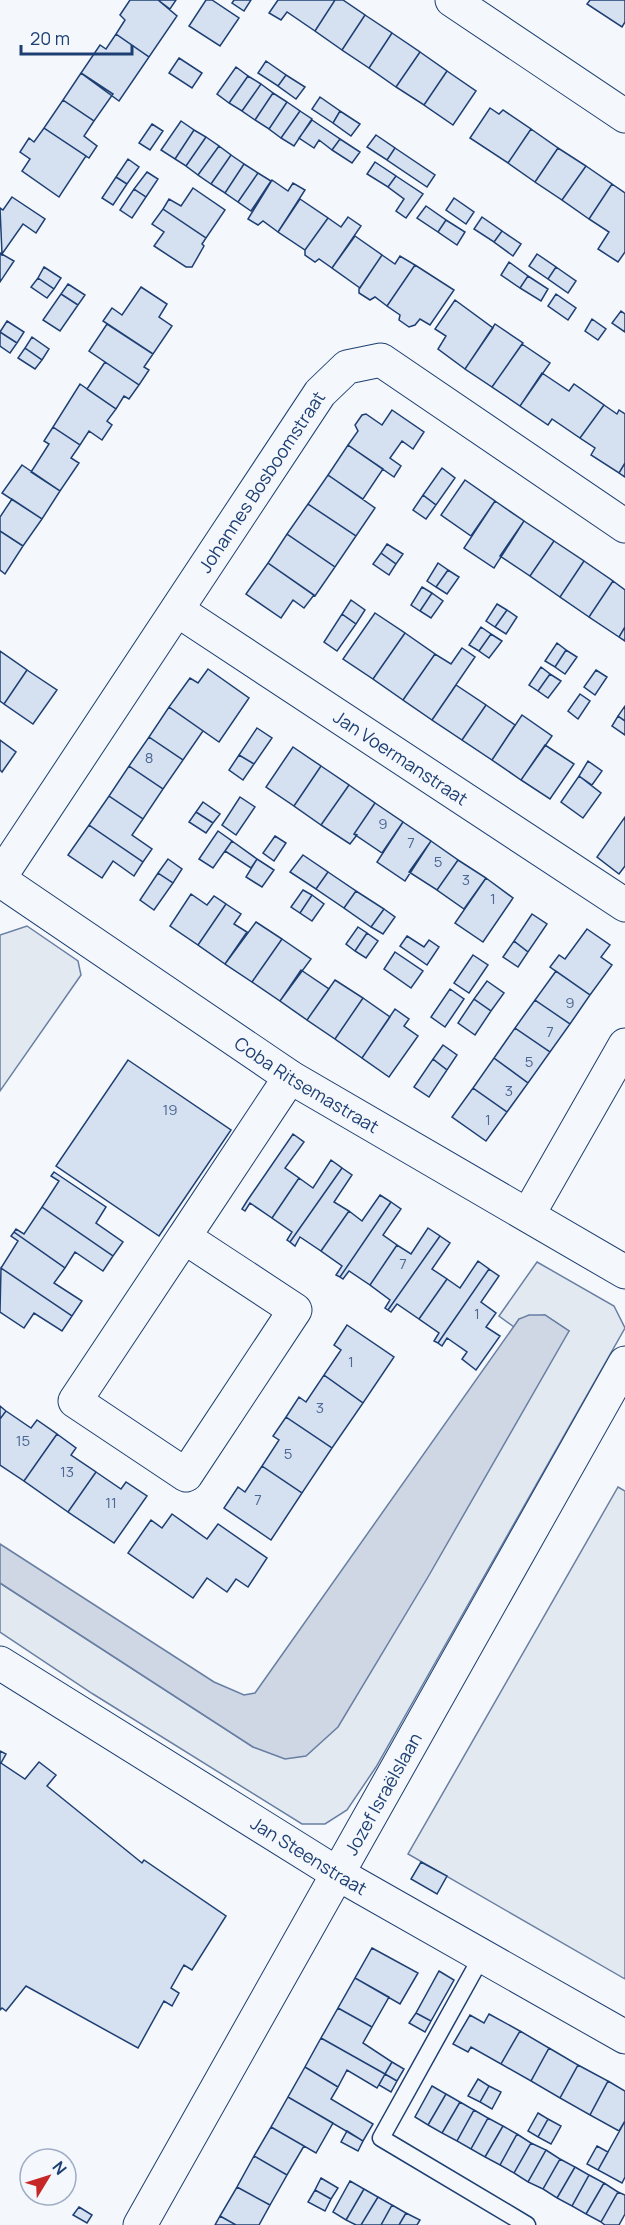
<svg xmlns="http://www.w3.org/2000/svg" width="625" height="2225" viewBox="0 0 625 2225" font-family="Manrope,sans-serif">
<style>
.green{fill:#e3e9f0;stroke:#687fa3;stroke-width:1.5}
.water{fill:#cfd7e4;stroke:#687fa3;stroke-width:1.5}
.building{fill:#d5e0f0;stroke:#1d3f73;stroke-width:1.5}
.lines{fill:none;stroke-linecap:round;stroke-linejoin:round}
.service-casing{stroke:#1d3f73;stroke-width:19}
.minor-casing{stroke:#1d3f73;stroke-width:35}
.service{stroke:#f4f7fb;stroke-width:16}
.minor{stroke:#f4f7fb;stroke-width:33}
.labels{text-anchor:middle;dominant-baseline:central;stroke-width:4.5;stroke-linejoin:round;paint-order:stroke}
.number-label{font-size:15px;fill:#4b6792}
.street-label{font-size:18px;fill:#1d3f73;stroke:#f4f7fb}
</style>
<rect width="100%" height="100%" fill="#f4f7fb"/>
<path class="green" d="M27 926 78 961 81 975 0 1091V935Z
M537 1262 614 1306 625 1328 376 1767 347 1810 325 1824H302L93 1694 0 1632V1583L253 1747 569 1331 545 1315 519 1319 514 1327 499 1316Z
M618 1487 625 1491V1979L408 1854Z"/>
<path class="water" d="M529 1315H545L569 1331 428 1577 338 1727 306 1756 285 1759 253 1747 0 1583V1544L214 1682 244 1695 255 1693 519 1319Z"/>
<path class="building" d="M130 0H158L177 16 149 57 116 34 125 20 120 15Z
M158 0H176L170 9Z
M206 0H212L239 18 220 46 189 26Z
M234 0H251L244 11 232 3Z
M278 0H335L315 31 287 12 281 20 269 13Z
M335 0H343L365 15 342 50 315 31Z
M590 0H625V22L622 27 587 4Z
M365 15 392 33 369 68 342 50Z
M392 33 420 52 396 87 369 68Z
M116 34 149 57 119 101 81 73 100 45 106 49Z
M420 52 447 71 424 105 396 87Z
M179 58 202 73 192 88 169 73Z
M266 61 286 75 278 86 258 73Z
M236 67 248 76 229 103 217 94Z
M447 71 476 91 453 125 424 105Z
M81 73 113 94 94 121 63 100Z
M286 75 305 87 296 99 278 86Z
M248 76 261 84 242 111 229 103Z
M261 84 273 93 255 120 242 111Z
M273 93 287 102 269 129 255 120Z
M320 97 340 111 333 123 312 109Z
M63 100 94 121 84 136 97 146 89 158 44 128Z
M287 102 300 111 281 138 269 129Z
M490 108 499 114 503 110 531 129 508 163 470 138Z
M300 111 312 119 294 146 281 138Z
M340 111 360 124 351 136 333 123Z
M312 120 340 139 332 150 319 140 314 148 299 138Z
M181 121 194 130 175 159 161 150Z
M152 124 163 131 150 150 139 143Z
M44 128 86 156 59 197 22 171 30 159 20 152 29 138 34 142Z
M531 129 558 148 535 182 508 163Z
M194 130 206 137 186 166 175 159Z
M376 135 395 148 387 160 367 147Z
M206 137 219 146 198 175 186 166Z
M340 139 360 152 352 163 332 150Z
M219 146 231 155 211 184 198 175Z
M395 148 435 175 427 187 387 160Z
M558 148 586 166 562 200 535 182Z
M231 155 244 164 225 193 211 184Z
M128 159 139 167 127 184 116 177Z
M375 162 396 176 388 187 367 174Z
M244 164 258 173 238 202 225 193Z
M586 166 612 184 589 219 562 200Z
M147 172 158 179 146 197 134 189Z
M258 173 271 181 251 211 238 202Z
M396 176 423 194 406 218 396 211 404 199 388 187Z
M116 177 127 184 113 205 102 198Z
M272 180 288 191 293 183 305 190 278 232 263 221 258 225 248 219Z
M612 184 625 193V252L618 262 598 249 609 232 589 219Z
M193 188 225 210 206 238 163 209 169 199 181 206Z
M134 189 146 197 132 218 120 210Z
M12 197 45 219 36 233 23 224 2 254 0 208 3 210Z
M454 198 474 212 466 224 446 210Z
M300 199 328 218 305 250 278 232Z
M426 206 446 220 438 232 417 218Z
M163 209 206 238 202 244 204 246 192 267H186L154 246 164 232 152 224Z
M348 217 361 226 332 268 319 259 315 262 305 255V250L328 218 341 227Z
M482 217 502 231 494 242 474 229Z
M446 220 465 232 457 245 438 232Z
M502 231 521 244 513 256 494 242Z
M355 236 382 255 360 288 332 268Z
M0 253 14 261 0 282Z
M537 254 556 267 548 279 529 266Z
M382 255 395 264 400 256 415 265 387 306 375 297 370 300 359 293V289Z
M509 262 528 276 520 288 501 275Z
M415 265 454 290 430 325 420 319 415 325 409 327 399 320 400 315 387 306Z
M44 267 61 278 54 289 38 278Z
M556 267 576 281 568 293 548 279Z
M528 276 548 289 541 301 520 288Z
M38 278 54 289 47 298 31 287Z
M68 284 85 295 78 305 61 294Z
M141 287 167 304 159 317 172 326 153 354 103 321 112 308 122 315Z
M61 294 78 305 60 331 43 320Z
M556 294 576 308 568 320 548 306Z
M455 300 493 328 465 369 438 349 446 336 435 329Z
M621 311 625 314V332L612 323Z
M592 319 606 329 598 340 585 331Z
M7 321 24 332 17 343 0 332Z
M107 324 153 354 144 367 149 370 139 385 89 351Z
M495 324 523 343 492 387 465 369Z
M0 332 17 343 10 353 0 346Z
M32 337 49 349 42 360 25 348Z
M522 344 550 363 520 406 492 387Z
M25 348 42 360 35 369 18 358Z
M105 362 139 385 129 399 124 396 116 409 87 389Z
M542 373 569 391 574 384 604 405 580 438 552 419 548 425 520 406Z
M80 384 116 409 107 421 112 425 102 440 89 431 80 445 53 427Z
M604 405 617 414 619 410 625 414V463L619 473 591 455 595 448 580 438Z
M392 410 424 432 413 449 402 441 390 458 401 466 394 477 348 445 358 431 355 425 362 415 366 414 382 425Z
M53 427 80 445 71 458 79 463 60 491 31 472 49 444 44 441Z
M348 445 383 469 363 499 328 475Z
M625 463V477L619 473Z
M22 465 60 491 42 519 2 493Z
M442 468 455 478 436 505 423 495Z
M328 475 375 508 356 536 308 504Z
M465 480 495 501 471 536 441 515Z
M423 495 436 505 426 519 413 510Z
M12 499 42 519 23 546 0 531V517Z
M495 501 524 521 494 568 464 548Z
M308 504 356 536 335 567 287 534Z
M524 521 554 541 530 576 500 556Z
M0 531 23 546 5 574 0 570Z
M287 534 335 567 315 596 268 563Z
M554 541 584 561 560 597 530 576Z
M387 544 403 554 396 564 381 553Z
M381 553 396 564 389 575 373 564Z
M584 561 613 581 589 617 560 597Z
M268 563 314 595 304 608 293 600 281 618 246 594Z
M438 563 448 570 436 587 427 581Z
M448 570 459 577 447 594 436 587Z
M613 581 625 590V627L619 637 589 617Z
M422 587 432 593 420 611 411 605Z
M432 593 443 601 431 618 420 611Z
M351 600 365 610 356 624 342 614Z
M497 604 507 610 495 627 486 621Z
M507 610 517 617 506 634 495 627Z
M375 613 405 633 373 679 343 659Z
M342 614 356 624 337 651 324 642Z
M481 627 491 634 479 651 469 645Z
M625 627V641L619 637Z
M405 633 435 654 403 700 373 679Z
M491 634 502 641 489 658 479 651Z
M557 643 566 650 555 667 545 661Z
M462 648 475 657 432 720 403 700 435 654 451 664Z
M566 650 577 657 565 674 555 667Z
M0 651 27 670 4 704 0 701Z
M541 667 550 674 538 691 529 685Z
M208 669 249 698 219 742 169 707 190 678 198 683Z
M27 670 57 690 33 724 4 704Z
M596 670 607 677 595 695 584 687Z
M550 674 561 681 548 698 538 691Z
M456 685 486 705 462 740 432 720Z
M580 694 590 701 578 719 568 711Z
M486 705 515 725 492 760 462 740Z
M625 706V721L618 716Z
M169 707 203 731 183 760 149 737Z
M522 715 552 736 521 780 492 760Z
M618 716 625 721V735L612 726Z
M257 728 272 738 254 764 239 755Z
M149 737 183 760 163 789 129 766Z
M0 740 16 752 2 772 0 770Z
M545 745 574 764 550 799 521 780Z
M293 747 321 766 294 806 266 787Z
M239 755 254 764 243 780 229 770Z
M588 761 602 771 592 785 579 776Z
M129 766 163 789 143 819 109 796Z
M321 766 349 785 321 825 294 806Z
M579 776 601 793 583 818 561 802Z
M349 785 375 803 354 834 357 835 350 844 321 825Z
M109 796 143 819 132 835 152 849 143 862 89 825Z
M240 797 255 807 236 835 222 825Z
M203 802 220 814 213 823 196 812Z
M375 803 403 822 382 853 354 834Z
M196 812 213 823 206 833 189 822Z
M625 817V866L619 874 597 857Z
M403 822 431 841 405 881 377 862Z
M89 825 143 862 134 876 113 861 102 878 68 855Z
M218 831 232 841 213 868 199 859Z
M275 836 286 843 274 861 263 853Z
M232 841 257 859 251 868 225 851Z
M431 841 458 860 437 890 409 872Z
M303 855 328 872 316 889 290 872Z
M168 859 182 869 173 883 158 873Z
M257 859 274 870 262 887 246 877Z
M458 860 486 878 464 909 437 890Z
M328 872 356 891 344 908 316 889Z
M158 873 173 883 154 910 140 900Z
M486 878 513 898 483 942 455 923Z
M303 890 312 895 300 913 291 907Z
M356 891 384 909 371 927 344 908Z
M191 894 207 905 214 896 226 904 198 945 170 926Z
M312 895 324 904 312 921 300 913Z
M226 904 241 914 234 924 247 932 225 964 198 945Z
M384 909 395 917 383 934 371 927Z
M532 914 547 924 528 952 514 941Z
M256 922 282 939 252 982 225 964Z
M358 927 367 933 355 951 346 944Z
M587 929 610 945 601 957 612 965 590 995 550 967 559 955 565 959Z
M367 933 378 941 366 958 355 951Z
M407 936 424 947 429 940 439 947 427 965 400 946Z
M282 939 311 959 280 1001 252 982Z
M514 941 528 952 518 967 503 957Z
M395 952 423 971 411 988 384 969Z
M473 955 488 965 469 993 454 983Z
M301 970 329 989 307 1020 280 1001Z
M556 971 590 995 570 1024 535 1000Z
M335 980 363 998 335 1039 307 1020Z
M487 981 504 993 491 1011 474 999Z
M450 989 464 999 445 1027 431 1017Z
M363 998 390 1017 362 1058 335 1039Z
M474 999 491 1011 475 1035 458 1023Z
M535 1000 570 1024 550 1052 515 1028Z
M395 1009 409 1019 404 1026 418 1036 389 1077 362 1058Z
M515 1028 550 1052 528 1083 494 1058Z
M443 1045 457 1055 447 1070 433 1059Z
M494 1058 528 1083 507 1112 473 1088Z
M433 1059 447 1070 429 1097 414 1087Z
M128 1060 231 1130 159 1236 56 1166Z
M473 1088 507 1112 486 1141 452 1117Z
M293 1134 304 1142 285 1168 299 1178 272 1218 250 1203 245 1211 242 1209 247 1201Z
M331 1160 342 1168 290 1242 287 1240 292 1232 272 1218 299 1178 313 1188Z
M342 1168 352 1175 334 1202 349 1211 321 1251 300 1237 295 1246 290 1242Z
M54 1172 106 1207 96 1223 123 1242 113 1256 42 1207 59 1181 51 1176Z
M380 1195 391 1202 340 1277 336 1275 342 1266 321 1251 349 1211 362 1221Z
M391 1202 401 1209 383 1235 397 1245 370 1285 349 1271 343 1279 340 1277Z
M42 1207 113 1256 103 1271 75 1252 65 1268 14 1232 16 1229 24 1234Z
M428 1228 440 1236 388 1310 385 1308 390 1300 370 1285 397 1245 411 1254Z
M14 1232 65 1268 54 1283 82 1301 72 1316 1 1268 18 1241 11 1236Z
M440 1236 450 1243 432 1269 447 1279 419 1319 397 1304 391 1312 388 1310Z
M478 1261 489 1269 438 1343 434 1341 439 1333 419 1319 447 1279 460 1288Z
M1 1268 72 1316 62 1331 34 1313 24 1328 0 1312Z
M489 1269 499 1276 481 1302 496 1313 486 1327 500 1336 476 1370 462 1359 467 1352 447 1338 442 1346 438 1343Z
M347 1325 394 1357 363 1403 324 1375 341 1350 334 1345Z
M324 1375 363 1403 332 1448 286 1417 299 1397 306 1402Z
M0 1406 6 1411 0 1419Z
M6 1411 31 1428 37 1420 57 1434 24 1481 0 1465V1419Z
M286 1417 332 1448 302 1493 262 1466 279 1440 273 1436Z
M57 1434 76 1448 71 1455 96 1472 68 1512 24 1481Z
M262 1466 302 1493 271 1540 224 1508 238 1487 245 1492Z
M96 1472 121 1489 126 1482 147 1496 114 1543 68 1512Z
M172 1514 207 1539 218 1524 267 1558 248 1587 236 1579 227 1592 207 1578 193 1598 128 1553 151 1520 162 1528Z
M0 1751 6 1754 1 1763 25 1779 39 1762 56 1775 47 1786 142 1863 144 1860 226 1916 192 1970 184 1965 171 1988 179 1993 172 2006 164 2001 138 2048 26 1986 6 2011 2 2008 0 2010Z
M421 1862 447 1876 437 1894 411 1879Z
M372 1948 418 1973 400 2004 355 1978Z
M439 1971 454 1980 431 2021 416 2013Z
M355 1978 389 1997 372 2027 338 2008Z
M338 2008 372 2027 363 2043 392 2062 385 2074 321 2038Z
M416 2013 431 2021 425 2032 409 2023Z
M489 2014 520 2031 501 2064 471 2047 468 2052 453 2044 470 2015 484 2023Z
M520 2031 549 2048 531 2081 501 2064Z
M321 2038 385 2074 377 2088 347 2070 338 2087 305 2067Z
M549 2048 578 2065 560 2098 531 2081Z
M392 2062 404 2069 397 2081 385 2074Z
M578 2065 608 2081 590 2115 560 2098Z
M305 2067 338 2087 331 2099 373 2124 363 2141 288 2097Z
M385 2074 397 2081 391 2092 379 2085Z
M478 2079 489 2086 480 2102 468 2096Z
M608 2081 625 2091V2121L619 2131 590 2115Z
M432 2086 446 2094 428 2125 415 2117Z
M489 2086 501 2092 492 2109 480 2102Z
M446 2094 460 2102 442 2133 428 2125Z
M288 2097 333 2123 316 2153 271 2127Z
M460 2102 474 2110 457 2141 442 2133Z
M474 2110 488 2118 471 2149 457 2141Z
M538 2113 548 2119 538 2137 528 2131Z
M488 2118 503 2126 485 2157 471 2149Z
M548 2119 561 2126 551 2144 538 2137Z
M625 2121V2177L622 2183 598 2170Z
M503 2126 517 2134 500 2165 485 2157Z
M271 2127 304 2146 287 2175 254 2156Z
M347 2131 363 2141 358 2151 341 2142Z
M517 2134 531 2143 514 2173 500 2165Z
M531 2143 546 2150 528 2182 514 2173Z
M597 2146 608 2152 598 2170 587 2164Z
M546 2150 560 2159 543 2189 528 2182Z
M254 2156 287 2175 270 2205 237 2187Z
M560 2159 575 2167 557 2198 543 2189Z
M575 2167 589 2175 572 2206 557 2198Z
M589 2175 604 2183 586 2214 572 2206Z
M321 2178 338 2188 331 2199 315 2190Z
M350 2181 364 2189 346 2220 333 2212Z
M604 2183 618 2192 601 2222 586 2214Z
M237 2187 270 2205 259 2225H236L220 2216Z
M364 2189 378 2197 361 2225H356L346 2220Z
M315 2190 331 2199 325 2211 308 2202Z
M618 2192 625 2195V2214L619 2225H605L601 2222Z
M378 2197 392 2205 381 2225H361Z
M392 2205 406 2213 399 2225H381Z
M79 2207 92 2215 87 2223 73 2215Z
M406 2213 420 2220 417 2225H399Z
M220 2216 236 2225H215Z"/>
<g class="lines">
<defs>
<path id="service" d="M482 1956 381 2138 527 2225"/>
<g id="minor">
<path d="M452 0 625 116"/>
<path id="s1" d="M177 610 625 905"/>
<path id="s2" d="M0 877 320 393 347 367 381 360 625 526"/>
<path id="s3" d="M0 880 290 1077 625 1272"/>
<path d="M528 1215 625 1045"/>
<path d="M184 1237 75 1401 186 1475 295 1310 184 1237 290 1077"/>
<path id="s4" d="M0 1663 338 1874 625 2037"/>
<path id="s5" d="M140 2225 625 1363"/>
</g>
</defs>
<use href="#service" class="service-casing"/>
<use href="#minor" class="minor-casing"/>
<use href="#service" class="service"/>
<use href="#minor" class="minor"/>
</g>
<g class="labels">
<g class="number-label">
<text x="149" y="757">8</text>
<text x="383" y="823">9</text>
<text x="411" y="842">7</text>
<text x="438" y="861">5</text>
<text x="466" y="879">3</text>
<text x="493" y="898">1</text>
<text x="570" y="1002">9</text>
<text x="550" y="1031">7</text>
<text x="529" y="1061">5</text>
<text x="509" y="1090">3</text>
<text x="170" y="1109">19</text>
<text x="488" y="1119">1</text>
<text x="403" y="1263">7</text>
<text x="477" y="1313">1</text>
<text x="351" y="1361">1</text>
<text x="320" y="1407">3</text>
<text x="23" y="1440">15</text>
<text x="288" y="1453">5</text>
<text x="67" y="1471">13</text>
<text x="258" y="1499">7</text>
<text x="111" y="1502">11</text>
</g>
<g class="street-label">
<text stroke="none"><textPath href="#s2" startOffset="474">Johannes Bosboomstraat</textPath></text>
<text stroke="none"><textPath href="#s1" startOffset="268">Jan Voermanstraat</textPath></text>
<text stroke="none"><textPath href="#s3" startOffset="369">Coba Ritsemastraat</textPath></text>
<text stroke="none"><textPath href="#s5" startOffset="495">Jozef Israëlslaan</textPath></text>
<text stroke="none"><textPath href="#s4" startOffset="364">Jan Steenstraat</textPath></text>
</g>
</g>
<g transform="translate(48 2177) rotate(52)"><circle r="28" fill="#f4f7fb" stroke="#9eadc5" stroke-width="1.5"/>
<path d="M0-4.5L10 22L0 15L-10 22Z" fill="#c62828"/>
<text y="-9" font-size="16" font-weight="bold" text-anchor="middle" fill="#1d3f73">N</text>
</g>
<path d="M21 45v9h111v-9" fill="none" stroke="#1d3f73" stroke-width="3"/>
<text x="30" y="45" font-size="18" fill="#1d3f73" stroke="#f4f7fb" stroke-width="4.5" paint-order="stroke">20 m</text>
</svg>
